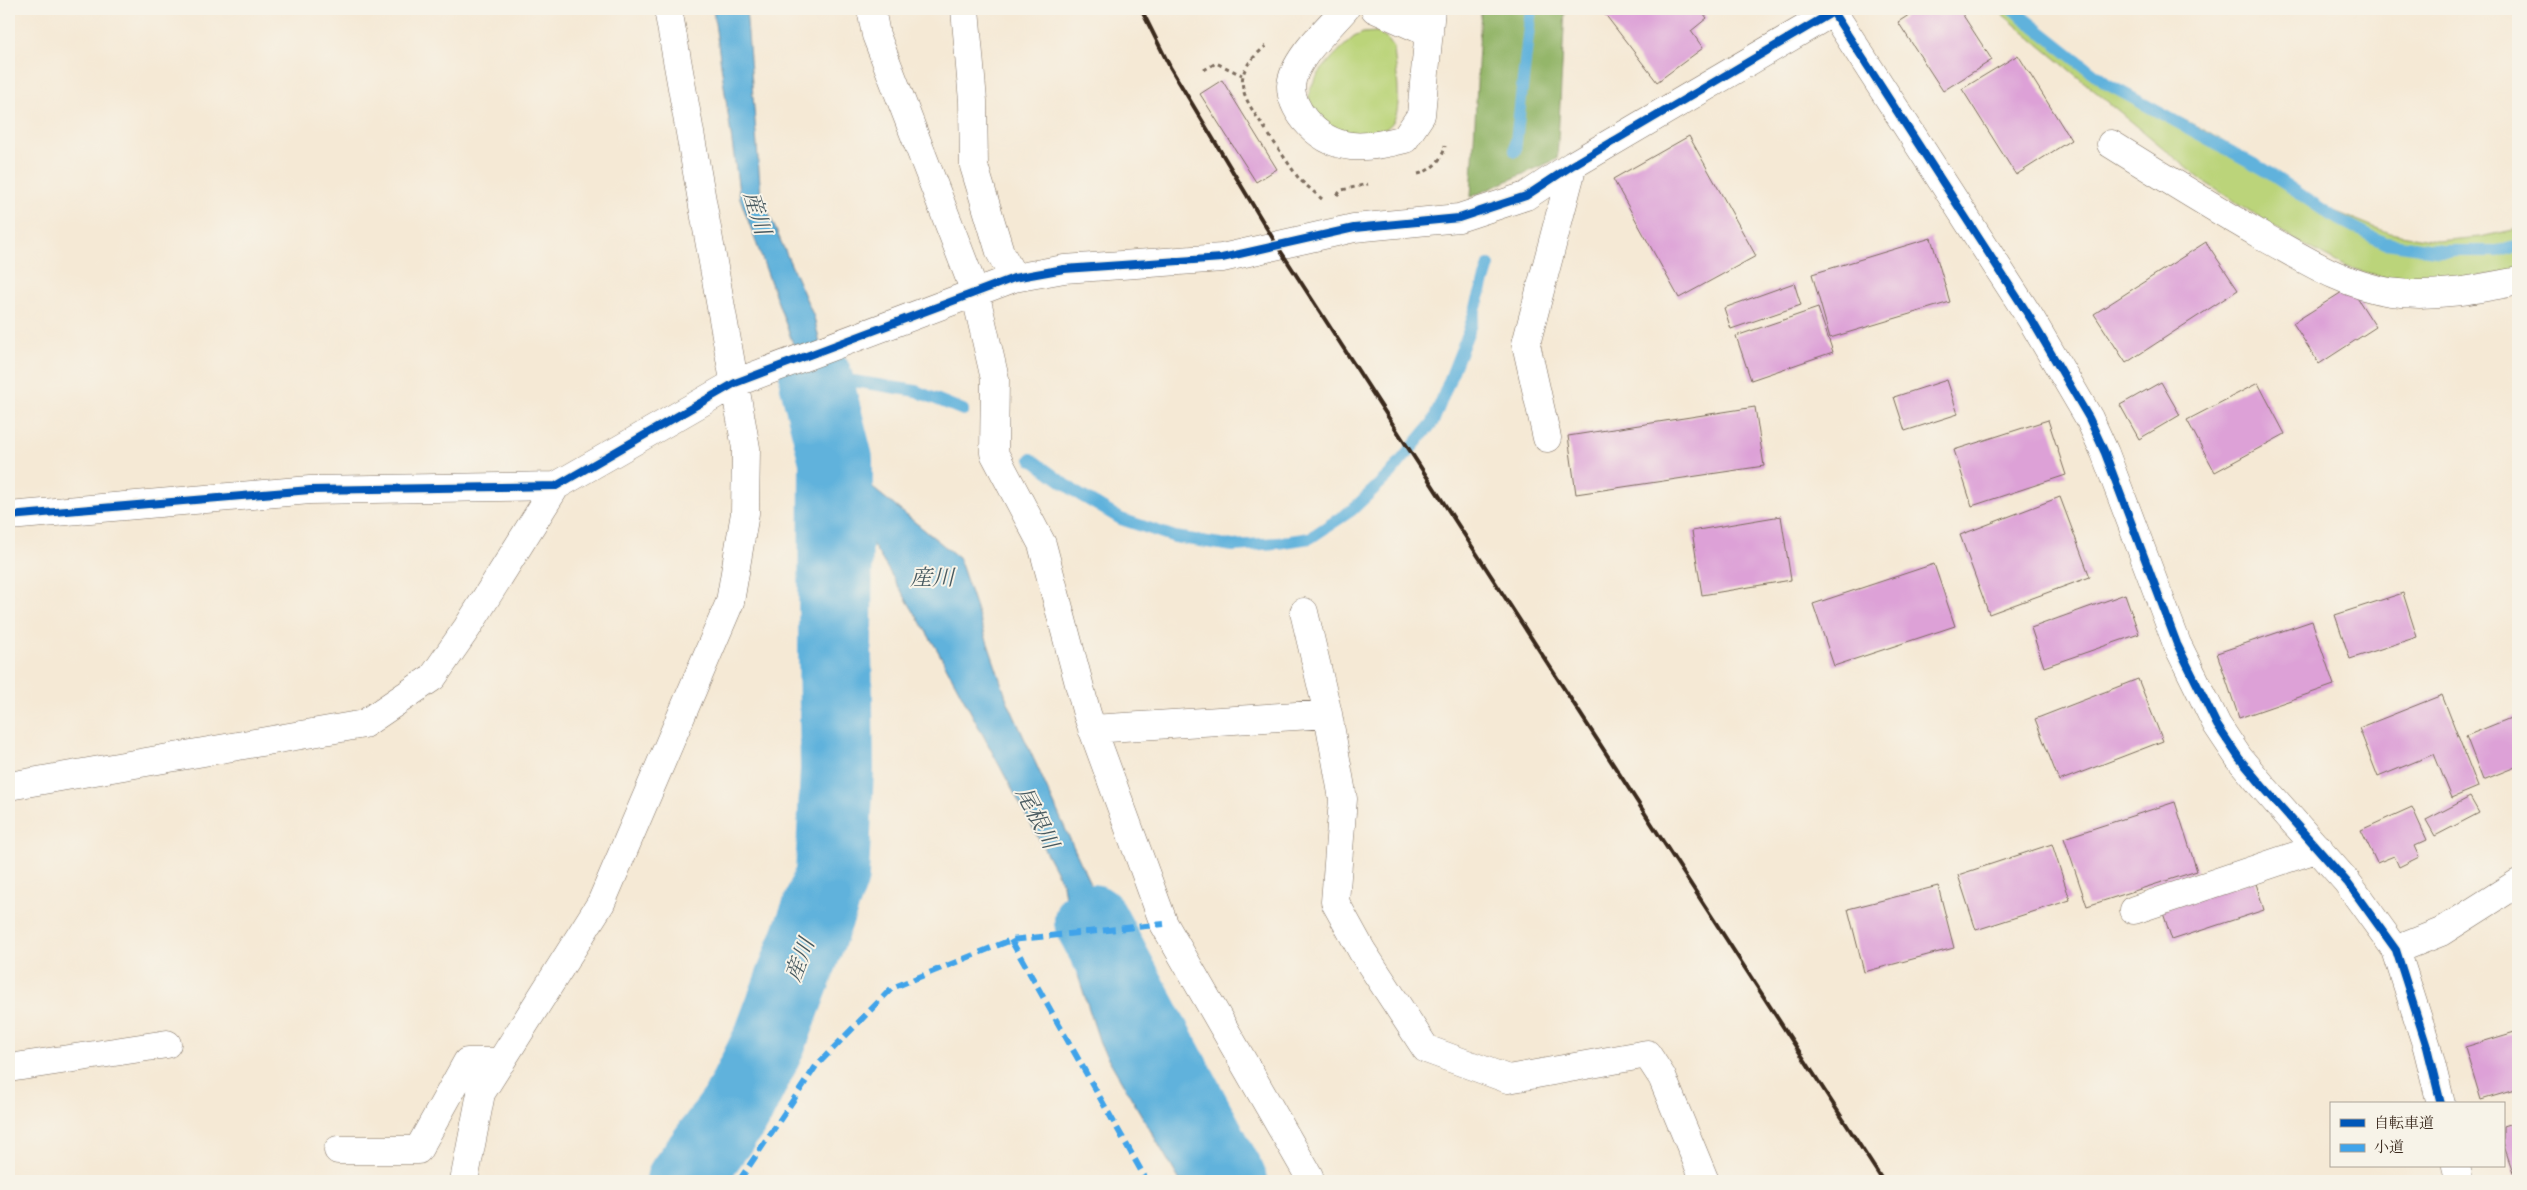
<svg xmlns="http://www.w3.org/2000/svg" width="2527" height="1190" viewBox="0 0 2527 1190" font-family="'IM FELL Double Pica','Noto Serif JP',serif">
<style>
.green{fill:#bbd47a;stroke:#7b7f4c}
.forest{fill:#94b66a;stroke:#687044}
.water{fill:#61b2dc;stroke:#4e6e7d}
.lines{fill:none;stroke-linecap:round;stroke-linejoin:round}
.stream{stroke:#61b2dc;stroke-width:12}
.river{stroke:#61b2dc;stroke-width:74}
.building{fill:#dda1d7}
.minor-casing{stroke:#7c6d5e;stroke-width:29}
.path{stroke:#7c6d5e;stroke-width:3;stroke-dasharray:4 4;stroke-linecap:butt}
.minor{stroke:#fff;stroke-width:28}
.rail{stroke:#3b2a1e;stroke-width:4}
.quiet{stroke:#3fa3ea;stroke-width:6;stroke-dasharray:12 6;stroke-linecap:butt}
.cycleway-casing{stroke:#f7f3e8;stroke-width:11}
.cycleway{stroke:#0057b8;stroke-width:8}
.labels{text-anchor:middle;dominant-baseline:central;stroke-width:4;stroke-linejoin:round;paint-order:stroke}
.water-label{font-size:22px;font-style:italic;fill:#485a60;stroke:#f7f3e8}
</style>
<rect width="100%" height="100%" fill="#f7f3e8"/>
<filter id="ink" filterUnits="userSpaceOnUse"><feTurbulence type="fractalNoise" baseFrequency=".02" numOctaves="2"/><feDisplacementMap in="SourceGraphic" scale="10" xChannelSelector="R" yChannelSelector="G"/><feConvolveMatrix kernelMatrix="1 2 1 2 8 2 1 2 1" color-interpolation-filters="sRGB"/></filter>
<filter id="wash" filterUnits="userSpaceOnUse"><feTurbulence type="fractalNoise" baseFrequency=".0096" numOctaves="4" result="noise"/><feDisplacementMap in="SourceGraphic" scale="20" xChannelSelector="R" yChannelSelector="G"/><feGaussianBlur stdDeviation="1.12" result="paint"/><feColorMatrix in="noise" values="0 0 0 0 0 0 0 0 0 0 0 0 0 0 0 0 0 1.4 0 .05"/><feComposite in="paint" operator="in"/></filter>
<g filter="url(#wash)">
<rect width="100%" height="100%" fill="#f5e9d5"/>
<path class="green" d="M1996 9H2020L2040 27 2108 81 2208 132 2265 166 2334 211 2389 233 2437 241 2480 237 2518 229V271L2412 285 2346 267 2295 240 2203 181Z
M1377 32 1388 40 1394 48C1395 67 1404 108 1392 123 1381 138 1351 136 1335 129 1325 126 1309 107 1309 97 1309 78 1340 49 1354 37L1363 33Z"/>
<path class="forest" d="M1481 9H1565L1557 159 1471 197Z"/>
<path class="water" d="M713 9H746L761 196 814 317 835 411 874 489 959 558 1007 700 1088 879 1134 971 1145 1062 1167 1089 1195 1139 1211 1181H1180L1101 1046 1075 966 1063 884 938 651 846 501 836 480 812 396 740 198Z"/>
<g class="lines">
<path class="stream" d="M2012 9 2107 84 2263 169 2332 216 2385 243 2442 251H2497L2518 245
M1515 151 1531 9
M817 382 853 381 916 391 963 410
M1031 459 1080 495 1121 519 1175 537 1233 546 1277 543 1310 538 1352 510 1391 473 1433 422 1468 333 1489 265"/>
<path class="river" d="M1091 921 1230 1181
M683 1181 736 1109 770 1040 832 875 837 769 835 652 836 460 816 380"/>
</g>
<g id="blocks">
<path class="building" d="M1601 9H1700L1707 18 1691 31 1703 48 1657 82Z
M1918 9H1959L1992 60 1943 91 1898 22Z
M2018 55 2071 140 2016 175 1962 89Z
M1222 80 1277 169 1256 182 1200 94Z
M1689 136 1756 256 1679 298 1613 179Z
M1931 238 1950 302 1830 338 1812 274Z
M2206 242 2238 290 2126 363 2094 314Z
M1794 283 1801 305 1731 329 1724 308Z
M2350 287 2376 327 2319 364 2293 323Z
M1818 308 1833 352 1751 380 1736 336Z
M1947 380 1958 414 1905 431 1894 397Z
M2161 382 2180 415 2139 439 2120 405Z
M2258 383 2285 434 2215 472 2187 420Z
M1755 407 1764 466 1576 494 1568 436Z
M2048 420 2066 475 1972 506 1954 450Z
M2060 497 2090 577 1989 614 1960 535Z
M1781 516 1791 580 1702 595 1692 531Z
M1934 564 1955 626 1834 666 1813 604Z
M2403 593 2417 637 2350 659 2335 615Z
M2125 594 2139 634 2044 667 2031 628Z
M2312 621 2334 685 2239 718 2217 653Z
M2138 679 2163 741 2059 781 2035 719Z
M2442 695 2478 787 2452 798 2434 754 2378 777 2359 728Z
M2518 715V766L2483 780 2466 736Z
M2470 797 2479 813 2435 836 2426 820Z
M2175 802 2197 871 2087 906 2064 838Z
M2412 807 2427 840 2414 846 2419 857 2399 867 2394 856 2377 863 2361 830Z
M2052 844 2070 900 1976 930 1958 875Z
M2255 880 2264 910 2172 940 2162 910Z
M1938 886 1954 948 1864 972 1848 909Z
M2518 1031V1089L2481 1100 2465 1047Z
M2518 1121V1173L2514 1175 2503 1143V1126Z"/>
</g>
</g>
<g filter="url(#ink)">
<use href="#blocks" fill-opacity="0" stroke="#7c6d5e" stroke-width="1"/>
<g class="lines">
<defs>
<path id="minor" d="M871 9 876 35 975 292 995 379 994 453 1042 544 1087 714 1164 924 1309 1176
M965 9 973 101 974 166 1000 252 1014 278
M1345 9C1329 28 1293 59 1291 86 1291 99 1297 110 1305 120 1333 154 1367 149 1405 139L1421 115 1431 9
M1375 9 1429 33
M1831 9 2031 319 2089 418 2105 453 2177 644 2217 725 2239 758 2264 788 2347 882 2396 950 2427 1047 2441 1104
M2111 144C2162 176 2214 208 2266 238 2306 260 2344 285 2390 292 2433 298 2477 289 2518 281
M1547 438 1526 344 1573 165
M9 516 310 490 556 486 735 383 1014 278 1064 269 1222 258 1354 228 1459 218 1526 196 1573 165 1833 12
M1304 612 1328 714 1343 799 1335 902 1362 951 1426 1049 1508 1079 1647 1054 1662 1077 1705 1181
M1092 729 1328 714
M9 786 364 724 433 677 467 628 556 486
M2134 910 2319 848
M2396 950 2441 932 2518 883
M9 1068 167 1044
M338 1150H418L467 1062H501
M2456 1166 2459 1181
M464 1181 481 1093 601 903 730 602 745 513 746 448 668 9"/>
</defs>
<use href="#minor" class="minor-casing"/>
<path class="path" d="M1204 70 1216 63 1242 75
M1266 130C1254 112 1233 88 1247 66 1251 59 1259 52 1266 46
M1269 135 1299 179 1322 199
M1418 174C1431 171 1443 159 1445 146
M1337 195 1342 190 1368 184"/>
<use href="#minor" class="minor"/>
<path class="rail" d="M1141 9 1170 67 1278 247 1883 1181"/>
<path class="quiet" d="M1011 940 1147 1181
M739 1181 816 1066 892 988 1011 940 1164 924"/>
<defs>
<path id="cycleway" d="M1831 9 2031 319 2089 418 2105 453 2177 644 2217 725 2239 758 2264 788 2347 882 2396 950 2427 1047 2441 1104
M9 516 310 490 556 486 735 383 1014 278 1064 269 1222 258 1354 228 1459 218 1526 196 1573 165 1833 12"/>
</defs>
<use href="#cycleway" class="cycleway-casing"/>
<use href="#cycleway" class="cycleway"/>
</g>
</g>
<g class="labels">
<g class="water-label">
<text transform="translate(757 213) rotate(73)">産川</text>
<text x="932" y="578">産川</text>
<text transform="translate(1037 818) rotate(63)">尾根川</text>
<text transform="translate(800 960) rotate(-69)">産川</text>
</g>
</g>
<rect width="2527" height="1190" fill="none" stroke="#f7f3e8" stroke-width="30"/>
<rect x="2330" y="1102" width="175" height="65" fill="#f7f3e8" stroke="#aca397"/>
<rect x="2340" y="1119" width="25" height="8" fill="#0057b8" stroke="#aca397"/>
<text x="2374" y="1128" font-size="15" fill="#3b2a1e">自転車道</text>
<rect x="2340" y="1144" width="25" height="8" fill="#3fa3ea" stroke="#aca397"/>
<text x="2374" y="1152" font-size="15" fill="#3b2a1e">小道</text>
</svg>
